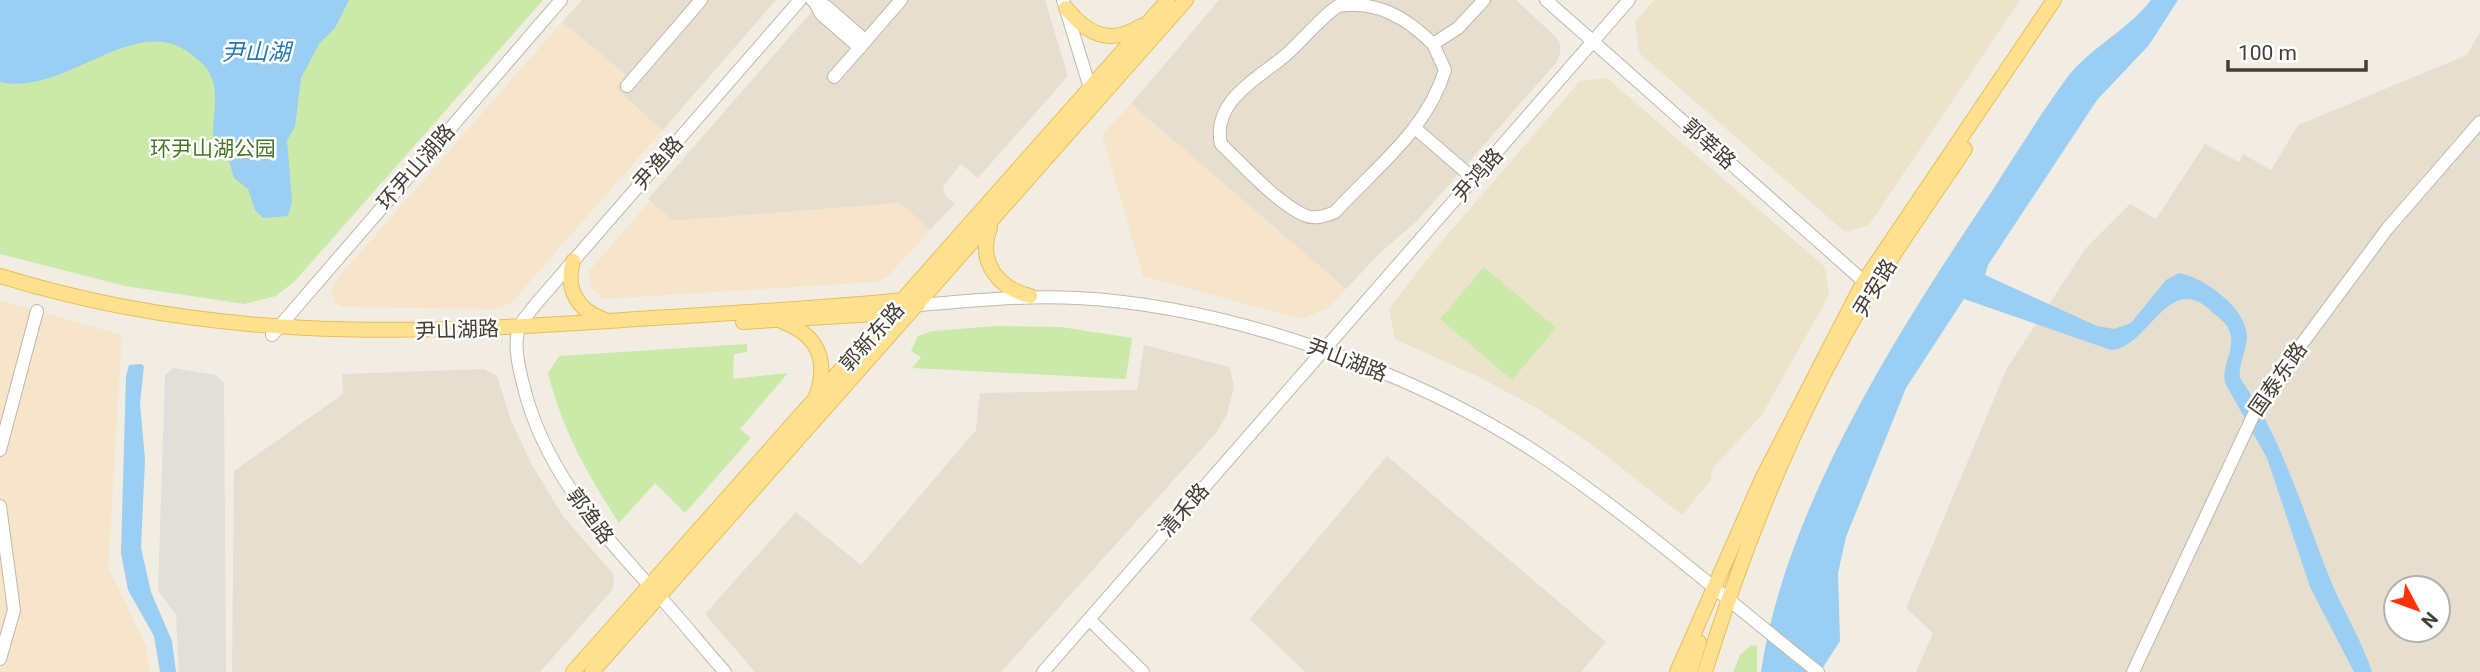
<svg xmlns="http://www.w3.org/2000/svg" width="2480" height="672" viewBox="0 0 2480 672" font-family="Roboto,'Noto Sans SC',sans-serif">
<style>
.residential{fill:#e6dfd0;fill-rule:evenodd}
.commercial{fill:#f6e4cb}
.education{fill:#ece3cb}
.green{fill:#cbe9a8}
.parking{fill:#e2dfdb}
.water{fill:#9acef3}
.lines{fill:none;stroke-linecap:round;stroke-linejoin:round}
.minor-casing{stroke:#c0b8a7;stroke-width:14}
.major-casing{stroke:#e8be5a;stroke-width:16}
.minor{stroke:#fff;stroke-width:12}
.major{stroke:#ffe08e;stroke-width:14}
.labels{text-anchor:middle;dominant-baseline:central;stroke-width:5;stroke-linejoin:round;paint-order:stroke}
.street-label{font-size:21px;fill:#433d32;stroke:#fff}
.park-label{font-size:21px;fill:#437724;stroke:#fff}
.water-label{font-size:23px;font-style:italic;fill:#2877b3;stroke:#fff}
</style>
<rect width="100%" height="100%" fill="#f2ede2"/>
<path class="residential" d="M582 0H776L662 131 615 87 626 75 562 22Z
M822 0H1045L1068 76 978 178 961 164 943 186 945 195 955 204 930 230 900 203 673 221 648 199Z
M1219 0H1516L1555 36 1560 44V53L1556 63 1417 221 1381 252 1346 289 1131 104Z
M2480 32V672H1916L1933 633 1906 608 2007 368 2086 248 2130 204 2156 219 2205 144 2239 162 2243 154 2271 170 2298 125 2467 55ZM2396 588H2438V630H2396Z
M1144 345 1230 367 1234 387 1227 414 1216 433 1001 672H755L705 614 796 512 861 565 976 430 980 393 1137 390Z
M484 369 497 376 511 420 532 465 563 516 614 575 613 589 540 672H232L234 471 343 394 342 374Z
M1387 456 1606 642 1581 672H1305L1250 619Z"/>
<path class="commercial" d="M562 22 626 75 616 88 662 131 511 303 495 309 343 307 335 303 331 291 337 279Z
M1131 104 1346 289 1328 308 1302 319 1143 276 1102 135Z
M650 201 673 221 900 203 930 230 888 276 876 282 603 299 590 286 589 271Z
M0 300 122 335 108 567 147 648 149 672H0Z"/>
<path class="education" d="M1654 0H2020L1869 225 1845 232 1639 53 1635 22Z
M1607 78 1825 267 1829 295 1777 388 1762 415 1712 469 1711 480 1682 515 1588 442 1535 407 1481 378 1395 339 1389 309 1436 248 1580 81Z"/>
<path class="green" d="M0 0H543L295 281 276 296 244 304 125 286 0 254Z
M1484 267 1556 328 1512 380 1440 319Z
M995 326 1061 327 1132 338 1126 379 912 368 921 357 911 351 918 336 933 331Z
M747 344V352L734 354 733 379 788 373 740 429 751 438 685 513 655 483 619 523C587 473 563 432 548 373L559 356Z
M1751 645 1757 646V672H1733L1740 655Z"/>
<path class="parking" d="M173 368 216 375 224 383 226 672H179L176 615 158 590 165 375Z"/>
<path class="water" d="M0 0H349L335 28 319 44 301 78 295 127 287 140 292 202 288 216 263 218 255 210 248 189 234 178 229 161 217 154C206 128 223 100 210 74 206 66 199 60 192 55 136 9 67 97 0 82Z
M2151 0H2178L2149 45 2097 100 1988 265 1985 275 2097 326 2114 329 2131 323 2166 280 2179 273C2205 278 2246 308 2247 336 2247 350 2238 364 2240 378 2283 439 2304 515 2332 584 2345 614 2362 641 2372 672H2354L2310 587 2267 458 2225 383C2221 365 2237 348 2229 330 2226 322 2216 316 2210 310 2167 271 2148 349 2111 350L1964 299 1906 388 1846 537 1838 573 1840 641 1820 672H1761C1784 512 1895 336 1984 203 2011 162 2037 119 2066 79 2089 48 2127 31 2151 0Z
M141 364 144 366 140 403 145 460 141 548 151 592 172 641 176 672H160L154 636 128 590 121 553 126 376 129 365Z"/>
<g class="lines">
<defs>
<path id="minor" d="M812 0 827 7 866 41
M1063 0 1090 88 1095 93
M1546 0 1869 286
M815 3 821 14 860 48
M1433 44C1407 18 1377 0 1338 6 1319 19 1305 38 1287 54 1261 77 1211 100 1221 144 1243 165 1276 202 1304 215 1314 220 1325 216 1335 212 1376 167 1427 130 1445 70L1433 44 1458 28 1484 0
M834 77 901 0
M627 86 701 0
M1416 129 1474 179
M918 305C971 301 1024 295 1077 298 1229 306 1417 372 1543 457 1639 522 1727 600 1818 672
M272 335 561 0
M0 450 37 311
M0 506 14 610 0 659
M1089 619 1143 672
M725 672C699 643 675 612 648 584 594 525 542 464 523 384 519 368 514 347 518 331 520 322 529 313 535 305L800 0
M1043 672 1629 0
M2133 672 2261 399 2387 229 2480 122"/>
<path id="major" d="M1066 8C1087 34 1110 46 1141 26
M990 228C977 262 998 288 1030 296
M573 261C565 288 577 310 603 319
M0 276C206 340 397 335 608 321 707 314 806 310 904 300L918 305
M743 322 893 313 917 305
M783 322C818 335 829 361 816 396
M573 672 1168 0
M592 672 1186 0
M1677 672 1762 479 1863 283 2054 0
M1690 672 1699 642
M1705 672C1746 539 1799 406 1873 287 1902 240 1934 195 1965 149"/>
</defs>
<use href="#minor" class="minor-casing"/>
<use href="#major" class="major-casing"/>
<use href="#minor" class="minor"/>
<use href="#major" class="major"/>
</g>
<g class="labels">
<g class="street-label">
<text transform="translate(1709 144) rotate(42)">郭莘路</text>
<text transform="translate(658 163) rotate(-49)">尹渔路</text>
<text transform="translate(416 167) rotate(-49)">环尹山湖路</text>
<text transform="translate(1478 175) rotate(-49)">尹鸿路</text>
<text transform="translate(1875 288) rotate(-59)">尹安路</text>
<text transform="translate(457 330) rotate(-2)">尹山湖路</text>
<text transform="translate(872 337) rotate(-48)">郭新东路</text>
<text transform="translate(1347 360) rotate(21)">尹山湖路</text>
<text transform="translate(2278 379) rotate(-55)">国泰东路</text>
<text transform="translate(1184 510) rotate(-49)">清禾路</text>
<text transform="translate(590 516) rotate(54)">郭渔路</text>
</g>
<g class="park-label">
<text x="213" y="149">环尹山湖公园</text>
</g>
<g class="water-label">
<text x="256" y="52">尹山湖</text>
</g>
</g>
<g transform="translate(2417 609) rotate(131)"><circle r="33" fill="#ffffff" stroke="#b4b1ad" stroke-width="2"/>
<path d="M0-5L12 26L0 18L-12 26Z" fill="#ff320c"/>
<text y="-10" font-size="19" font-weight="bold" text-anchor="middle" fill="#433d32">N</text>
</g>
<path d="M2228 60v10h138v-10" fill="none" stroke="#433d32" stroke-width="3.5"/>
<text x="2238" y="60" font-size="21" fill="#433d32" stroke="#ffffff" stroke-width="5" paint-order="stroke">100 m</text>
</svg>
